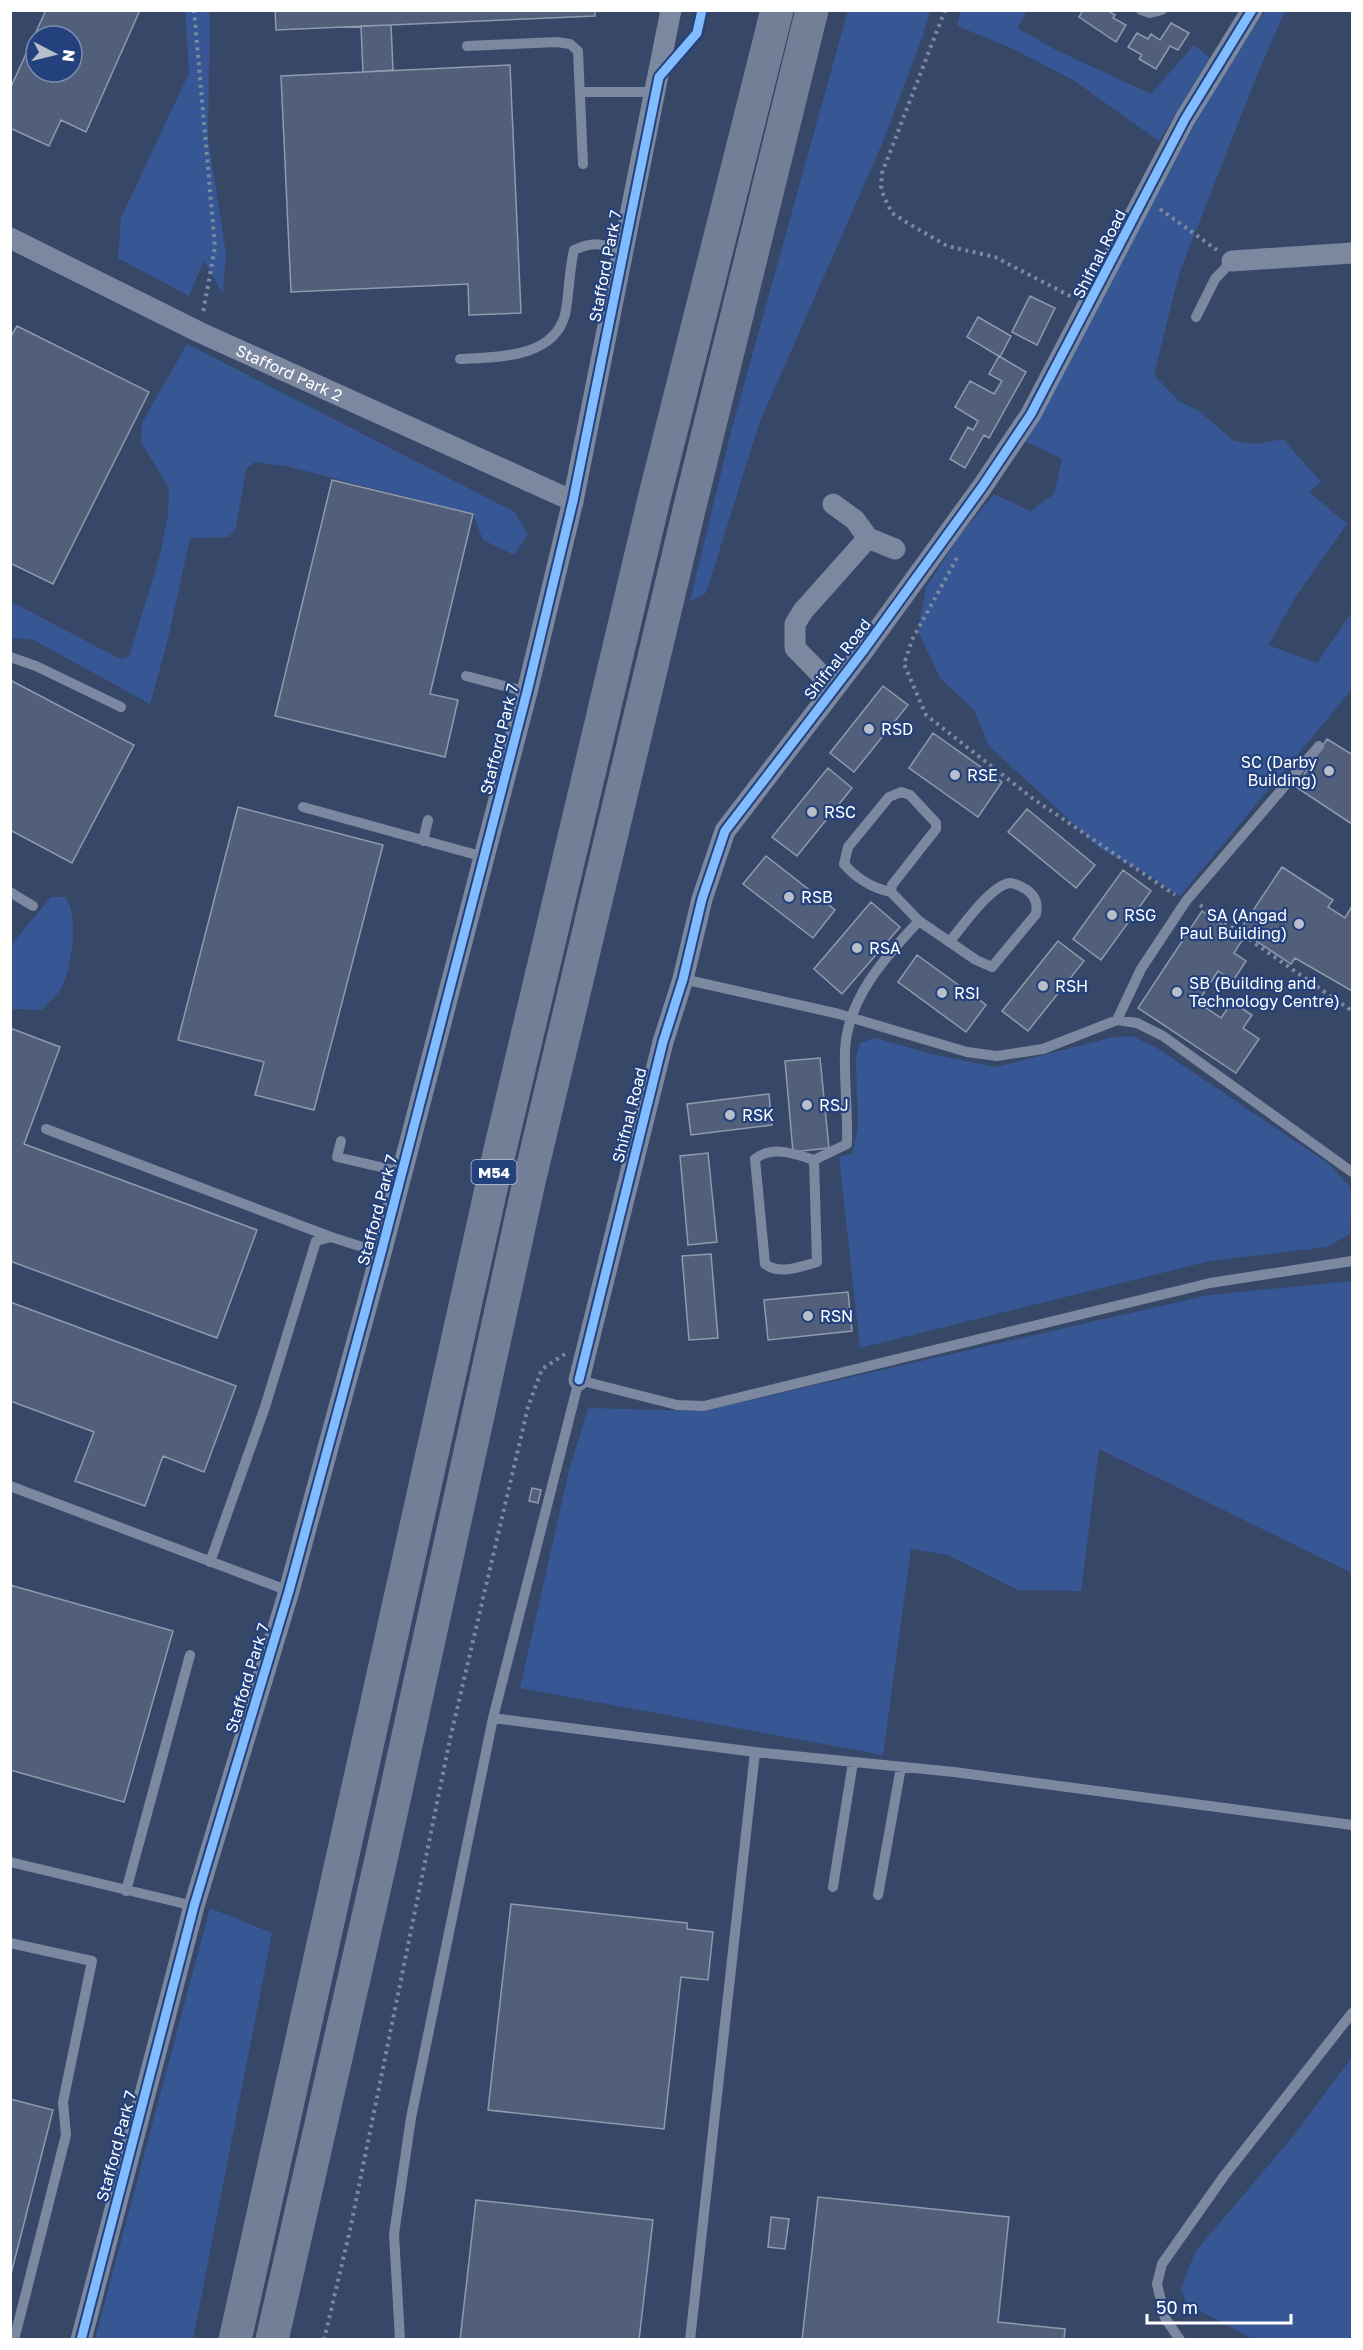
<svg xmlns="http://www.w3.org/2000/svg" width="1363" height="2350" viewBox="0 0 1363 2350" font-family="'Golos Text',sans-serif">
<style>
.green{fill:#365793}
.building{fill:#525f7a;stroke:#8f9aad;stroke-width:1.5;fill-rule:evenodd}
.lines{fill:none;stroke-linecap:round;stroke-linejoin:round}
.path{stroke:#7b889f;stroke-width:4;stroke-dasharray:3 4.5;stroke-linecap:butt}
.lane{stroke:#7b889f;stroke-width:10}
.street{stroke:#7b889f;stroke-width:21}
.highway{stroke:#737e97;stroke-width:33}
.cycleway-casing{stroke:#23417c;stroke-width:13}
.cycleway{stroke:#80bcff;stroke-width:9}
.poi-dot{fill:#b9bfca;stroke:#23417c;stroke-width:2}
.labels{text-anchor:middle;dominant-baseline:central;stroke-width:4.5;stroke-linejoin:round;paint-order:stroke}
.shield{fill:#23417c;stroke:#bdc6d8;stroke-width:1.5}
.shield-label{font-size:15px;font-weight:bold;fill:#fff}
.street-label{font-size:16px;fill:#fff;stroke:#23417c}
.poi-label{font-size:16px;fill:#fff;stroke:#23417c;text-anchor:start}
</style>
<rect width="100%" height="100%" fill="#374768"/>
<path class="green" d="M848 10 930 11 922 38 882 144 759 424 706 593 690 601 732 428Z
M185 11H210L208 139 226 253 223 294 204 260 189 296 118 258 121 218 189 73Z
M961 11H1027L1017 28 1058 51 1151 94 1194 45 1210 58 1159 141 1073 80 1009 47 957 26Z
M1265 11H1285L1257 75 1179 274 1154 375 1180 402 1198 410 1234 441 1257 444 1283 439 1321 482 1309 492 1347 524 1298 593 1268 645 1317 663 1352 612V689L1180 896 1140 870 1102 850 988 745 975 711 940 678 918 631 926 587 958 538 994 494 1030 511 1054 494 1062 459 1023 440 1212 93Z
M187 344 515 512 528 535 514 555 483 540 473 514 290 467 255 462 246 469 236 528 229 537 190 538 167 643 150 704 34 640 11 638 10 601 120 659 129 657 160 555 168 515 169 488 141 442 142 423Z
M51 897H65C79 914 72 960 65 980 60 993 51 1001 41 1010L16 1009 11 1011V945Z
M1132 1036 1157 1048 1329 1164 1352 1189 1350 1234 1327 1247 1210 1261 860 1348 839 1157 852 1154 858 1128 856 1059 860 1043 875 1038 931 1054 996 1067 1110 1038Z
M1352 1281V1573L1099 1449 1081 1591 1018 1590 948 1555 911 1549 883 1755 520 1688 569 1471 588 1408 703 1411 1209 1295Z
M210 1908 272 1933 193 2339H95Z
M1352 2057V2339H1253L1187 2304 1181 2289 1195 2252 1295 2134Z"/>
<path class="building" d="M46 10H140L86 132 61 120 49 146 10 128V89ZM36 36H72V72H36Z
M275 10H595V16L276 30Z
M1083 10H1107L1115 15 1113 18 1126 25 1116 42 1079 17Z
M1171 23 1189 33 1178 50 1170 46 1156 69 1139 59 1142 55 1128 47 1137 33 1148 39 1151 34 1160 40Z
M391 25 393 70 363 72 361 26Z
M510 65 521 313 469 315 468 284 291 292 281 76Z
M1030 296 1055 308 1037 345 1012 332Z
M978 317 1011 336 1000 357 967 337Z
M17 326 149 392 53 584 10 563V338Z
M999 356 1026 372 989 438 984 435 965 468 950 459 968 427 973 430 978 421 955 407 970 381 994 394 1002 381 989 374Z
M332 480 473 514 430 694 458 700 445 757 275 716Z
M10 680 134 745 72 863 10 830Z
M883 686 908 705 854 772 830 753Z
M933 733 1002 782 978 817 909 768Z
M1327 739 1351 754 1352 752V824L1296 787Z
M828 768 852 788 797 856 772 837Z
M238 807 383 845 314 1110 255 1095 264 1062 178 1040Z
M1027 809 1095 865 1076 888 1008 832Z
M766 856 835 910 813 938 743 884Z
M1282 867 1333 900 1328 907 1345 918 1352 906V991L1295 958 1291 964 1240 930Z
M1123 870 1151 891 1101 960 1073 939Z
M871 902 900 927 842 994 814 969Z
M1202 911 1243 939 1234 953 1246 961 1233 981 1218 971 1198 1002 1221 1018 1232 1002 1252 1015 1243 1028 1259 1039 1236 1073 1138 1008Z
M1058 941 1084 961 1028 1031 1002 1011Z
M917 955 986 1005 966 1032 898 982Z
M10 1028 60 1047 24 1144 257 1230 217 1338 10 1261Z
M820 1058 829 1148 793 1152 785 1061Z
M769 1094 772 1125 691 1135 687 1104Z
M708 1153 717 1242 688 1245 680 1156Z
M711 1254 718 1338 689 1340 682 1256Z
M848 1292 852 1331 768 1340 764 1300Z
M10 1302 236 1386 204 1472 163 1456 145 1506 75 1481 94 1432 10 1401Z
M532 1488 541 1490 538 1503 529 1501Z
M10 1585 173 1631 124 1802 10 1770Z
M511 1904 687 1923V1929L713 1932 708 1980 681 1977 664 2129 488 2110Z
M10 2099 53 2110 10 2278Z
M818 2197 1009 2217 998 2322 1065 2329 1064 2340H802Z
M476 2200 653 2220 639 2340H460Z
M771 2217 789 2219 785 2249 768 2247Z"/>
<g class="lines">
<path class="path" d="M194 10 215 247 203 313
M945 10 882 173 881 186 884 197 892 213 906 222 947 246 995 257 1072 297
M1160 209 1217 250
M957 558 912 640 904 664 926 715 1032 798 1175 895
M1200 905 1352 1011
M324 2340 350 2230 450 1739 528 1407 542 1369 565 1354"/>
<path class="lane" d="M1141 10 1150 13 1162 10
M467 46 557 42 570 44 578 51 583 164
M580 92H656
M1196 317 1215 279 1232 261
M460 359C495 357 553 359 565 315 569 297 569 270 574 250 594 241 604 243 623 254
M10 657 36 666 121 707
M466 676 527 692
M303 807 484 857
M423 841 428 820
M10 892 33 906
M919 921 976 960 992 967 1036 914C1038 904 1036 896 1027 890 1022 887 1016 883 1010 883 991 885 963 926 950 941
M683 979 839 1014 967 1052 997 1056 1043 1049 1117 1020 1137 1023 1163 1036 1352 1172
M1117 1020 1141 969 1186 901 1319 746
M46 1129 331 1237
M341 1141 337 1157 402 1172
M814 1160C796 1154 771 1145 755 1159L765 1264C779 1275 800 1267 817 1262L814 1160 847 1144C848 1113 844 1082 845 1051 847 999 885 957 919 921L891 892 892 885 936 829V823L910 795 901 792 889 797 848 847 844 864C857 879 872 888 891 892
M10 1486 289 1591
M210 1562 265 1407 316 1241 331 1237 381 1253
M493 1718 755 1752 690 2340
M755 1752 954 1772 1352 1825
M10 1862 194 1906
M833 1887 853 1762
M126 1891 190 1655
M878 1895 901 1767
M10 1943 92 1961 63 2102 66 2135 14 2340
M400 2340 394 2234 411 2118 493 1718 579 1380 677 1405 704 1406 1210 1283 1352 1261
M1180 2340 1165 2318 1157 2284 1162 2264 1224 2176 1352 2013"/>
<g class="street">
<path id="s1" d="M10 238 199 332 573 501"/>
<path d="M1232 261 1352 253"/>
<path d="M833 504 855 520 868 538 895 549"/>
<path d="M834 688 795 648V624L803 611 868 538"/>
<path d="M579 1380 663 1042 683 979 702 899 725 831 863 651 982 487 1031 414 1185 119 1252 10"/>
<path d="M81 2340 194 1906 289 1591 381 1253 527 692 573 501 671 10"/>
</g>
<path class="highway" d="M235 2340 495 1171 654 499 777 10
M272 2340 382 1855 529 1182 689 510 812 10"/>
<defs>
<path id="cycleway" d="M579 1380 663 1042 683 979 702 899 725 831 863 651 982 487 1031 414 1185 119 1252 10
M81 2340 194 1906 289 1591 381 1253 527 692 573 501 659 77 697 33 702 10"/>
</defs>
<use href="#cycleway" class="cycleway-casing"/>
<use href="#cycleway" class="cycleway"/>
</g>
<g class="poi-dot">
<circle cx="869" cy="729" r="6"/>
<circle cx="1329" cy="771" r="6"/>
<circle cx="955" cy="775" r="6"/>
<circle cx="812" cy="812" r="6"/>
<circle cx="789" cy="897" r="6"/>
<circle cx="1112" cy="915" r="6"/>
<circle cx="1299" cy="924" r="6"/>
<circle cx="857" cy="948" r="6"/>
<circle cx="1043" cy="986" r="6"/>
<circle cx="1177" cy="992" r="6"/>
<circle cx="942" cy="993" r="6"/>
<circle cx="807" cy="1105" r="6"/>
<circle cx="730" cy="1115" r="6"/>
<circle cx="808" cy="1316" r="6"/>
</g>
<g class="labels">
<rect class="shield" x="471.5" y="1160" width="45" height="24" rx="4.5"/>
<g class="shield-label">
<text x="494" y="1172">M54</text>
</g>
<g class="street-label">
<text transform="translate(1099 254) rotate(-63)">Shifnal Road</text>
<text transform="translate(605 266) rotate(-79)">Stafford Park 7</text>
<text stroke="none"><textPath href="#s1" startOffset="310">Stafford Park 2</textPath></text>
<text transform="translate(837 659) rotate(-52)">Shifnal Road</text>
<text transform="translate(499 739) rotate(-76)">Stafford Park 7</text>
<text transform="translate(629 1115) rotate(-76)">Shifnal Road</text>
<text transform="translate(377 1210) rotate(-75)">Stafford Park 7</text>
<text transform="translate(247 1678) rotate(-73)">Stafford Park 7</text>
<text transform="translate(116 2146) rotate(-75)">Stafford Park 7</text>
</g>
<g class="poi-label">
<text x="881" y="729">RSD</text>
<text x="1317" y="762" text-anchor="end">SC (Darby<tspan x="1317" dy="18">Building)</tspan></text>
<text x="967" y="775">RSE</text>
<text x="824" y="812">RSC</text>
<text x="801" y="897">RSB</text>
<text x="1124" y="915">RSG</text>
<text x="1287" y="915" text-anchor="end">SA (Angad<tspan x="1287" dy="18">Paul Building)</tspan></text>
<text x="869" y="948">RSA</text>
<text x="1189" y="983">SB (Building and<tspan x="1189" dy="18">Technology Centre)</tspan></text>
<text x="1055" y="986">RSH</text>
<text x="954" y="993">RSI</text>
<text x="819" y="1105">RSJ</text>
<text x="742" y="1115">RSK</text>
<text x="820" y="1316">RSN</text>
</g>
</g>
<rect width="1363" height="2350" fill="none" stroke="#ffffff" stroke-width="24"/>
<g transform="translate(54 54) rotate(97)"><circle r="28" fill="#23417c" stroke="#7b8db0" stroke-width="1.5"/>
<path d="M0-4.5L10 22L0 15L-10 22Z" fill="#b9bfca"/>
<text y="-9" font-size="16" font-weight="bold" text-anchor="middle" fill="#ffffff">N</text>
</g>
<path d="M1147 2314v9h144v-9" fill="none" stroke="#ffffff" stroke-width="3"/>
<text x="1156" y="2314" font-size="18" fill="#ffffff" stroke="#23417c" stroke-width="4.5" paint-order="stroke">50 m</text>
</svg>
